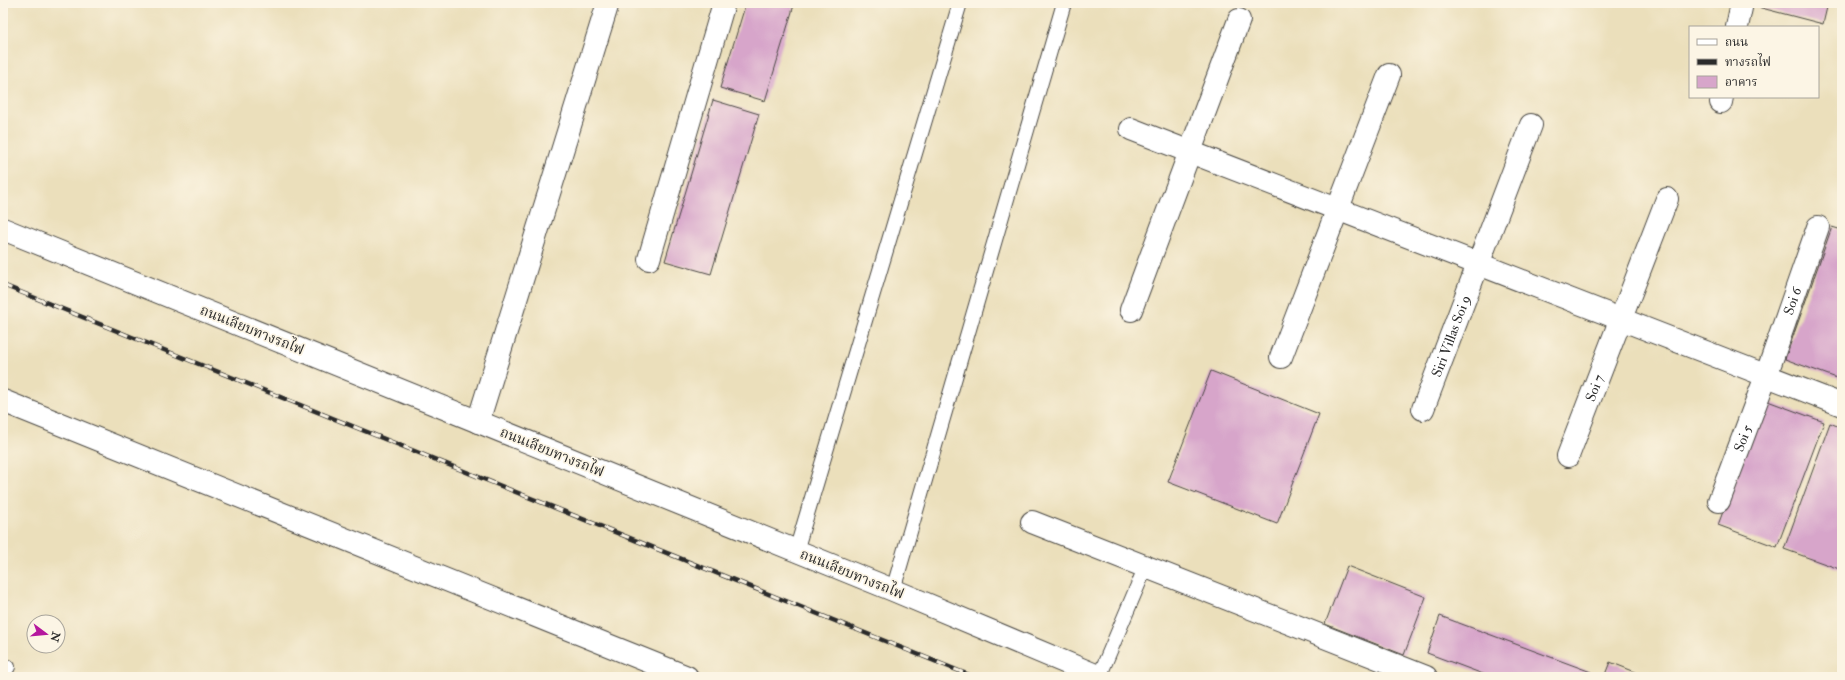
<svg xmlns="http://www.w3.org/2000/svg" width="1845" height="680" viewBox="0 0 1845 680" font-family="'IM FELL Double Pica','Noto Serif Thai',serif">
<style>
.building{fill:#d7a5ca}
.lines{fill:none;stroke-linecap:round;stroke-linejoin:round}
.service-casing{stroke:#484641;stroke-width:16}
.minor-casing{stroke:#484641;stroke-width:24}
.tertiary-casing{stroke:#484641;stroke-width:24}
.service{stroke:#fff;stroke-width:14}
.minor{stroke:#fff;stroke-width:22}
.tertiary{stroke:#fff;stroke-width:22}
.rail-casing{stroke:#2b2b2b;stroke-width:4.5}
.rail{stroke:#fcf5e5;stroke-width:3;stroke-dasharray:9;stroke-linecap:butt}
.labels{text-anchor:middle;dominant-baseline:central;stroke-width:3.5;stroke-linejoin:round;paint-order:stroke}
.street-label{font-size:14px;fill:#2b2b2b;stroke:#fcf5e5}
</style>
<rect width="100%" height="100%" fill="#fcf5e5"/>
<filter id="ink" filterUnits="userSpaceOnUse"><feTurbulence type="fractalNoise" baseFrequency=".025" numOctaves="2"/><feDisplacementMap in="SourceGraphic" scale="8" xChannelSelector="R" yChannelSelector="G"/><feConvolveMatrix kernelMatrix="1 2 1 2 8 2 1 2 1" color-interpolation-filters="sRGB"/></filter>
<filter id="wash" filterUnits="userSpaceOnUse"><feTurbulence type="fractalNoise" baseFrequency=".012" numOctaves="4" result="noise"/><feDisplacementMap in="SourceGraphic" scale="16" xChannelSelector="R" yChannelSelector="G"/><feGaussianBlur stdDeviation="0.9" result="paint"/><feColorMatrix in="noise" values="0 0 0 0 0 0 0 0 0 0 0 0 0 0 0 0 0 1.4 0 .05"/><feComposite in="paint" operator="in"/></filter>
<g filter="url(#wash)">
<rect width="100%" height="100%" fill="#ebdfbb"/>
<g id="blocks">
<path class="building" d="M746 3H787L794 5 765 101 720 88Z
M1750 3H1828L1823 24 1750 5Z
M713 100 759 114 711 274 665 261Z
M1832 227 1842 230V380L1785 359Z
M1211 371 1319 414 1277 524 1168 482Z
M1765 400 1824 422 1777 547 1718 525Z
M1830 423 1842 428V570L1784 549Z
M1347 566 1426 597 1404 655 1325 624Z
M1440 616 1591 672 1589 677H1491L1427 653Z
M1610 662 1648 677H1604Z"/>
</g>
</g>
<g filter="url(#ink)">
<use href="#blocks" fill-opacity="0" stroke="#484641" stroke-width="1"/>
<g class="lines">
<defs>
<path id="service" d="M796 551 960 3
M893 590 1064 3
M3 674 8 667
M1099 677 1146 566"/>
<g id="minor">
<path d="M1737 27 1742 3"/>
<path d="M1721 102 1722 97"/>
<path d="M1131 129 1842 405"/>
<path d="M649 259 724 3"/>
<path d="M1131 310 1239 20"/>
<path d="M1281 357 1389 75"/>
<path id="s1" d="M1423 409 1531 125"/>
<path d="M478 422 608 3"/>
<path id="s2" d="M1568 456 1667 199"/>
<path id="s3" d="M1719 501 1766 376 1818 227"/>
<path d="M1032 522 1426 677"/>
</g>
<path id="tertiary" d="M3 229 893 590 1100 677
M3 401 687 677"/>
</defs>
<use href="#service" class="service-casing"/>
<use href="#minor" class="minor-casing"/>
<use href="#tertiary" class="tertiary-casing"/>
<use href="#service" class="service"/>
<use href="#minor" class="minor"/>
<use href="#tertiary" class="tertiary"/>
<defs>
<path id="rail" d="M3 285 974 677"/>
</defs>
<use href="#rail" class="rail-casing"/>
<use href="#rail" class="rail"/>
</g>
</g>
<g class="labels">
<g class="street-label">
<text stroke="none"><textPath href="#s3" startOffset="213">Soi 6</textPath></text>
<text transform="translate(252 330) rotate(22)">ถนนเลียบทางรถไฟ</text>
<text stroke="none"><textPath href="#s1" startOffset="78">Siri Villas Soi 9</textPath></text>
<text stroke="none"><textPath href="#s2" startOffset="73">Soi 7</textPath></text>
<text stroke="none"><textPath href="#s3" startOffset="67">Soi 5</textPath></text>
<text transform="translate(552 452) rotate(22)">ถนนเลียบทางรถไฟ</text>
<text transform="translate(852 574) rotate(22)">ถนนเลียบทางรถไฟ</text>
</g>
</g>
<rect width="1845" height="680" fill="none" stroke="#fcf5e5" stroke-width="16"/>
<rect x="1689" y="26" width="130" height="72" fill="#fcf5e5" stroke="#a8a49b"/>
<rect x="1697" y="39" width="20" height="6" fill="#ffffff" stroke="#a8a49b"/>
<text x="1725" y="46" font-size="12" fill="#2b2b2b">ถนน</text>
<rect x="1697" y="59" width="20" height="6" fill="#2b2b2b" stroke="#a8a49b"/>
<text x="1725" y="66" font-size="12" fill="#2b2b2b">ทางรถไฟ</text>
<rect x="1697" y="76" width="20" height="12" fill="#d7a5ca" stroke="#a8a49b"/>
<text x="1725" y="86" font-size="12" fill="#2b2b2b">อาคาร</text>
<g transform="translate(46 634) rotate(106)"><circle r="19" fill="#fcf5e5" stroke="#a8a49b"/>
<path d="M0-3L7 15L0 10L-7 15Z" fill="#b5179e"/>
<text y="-6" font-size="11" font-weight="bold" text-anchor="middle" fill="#2b2b2b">N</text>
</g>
</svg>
